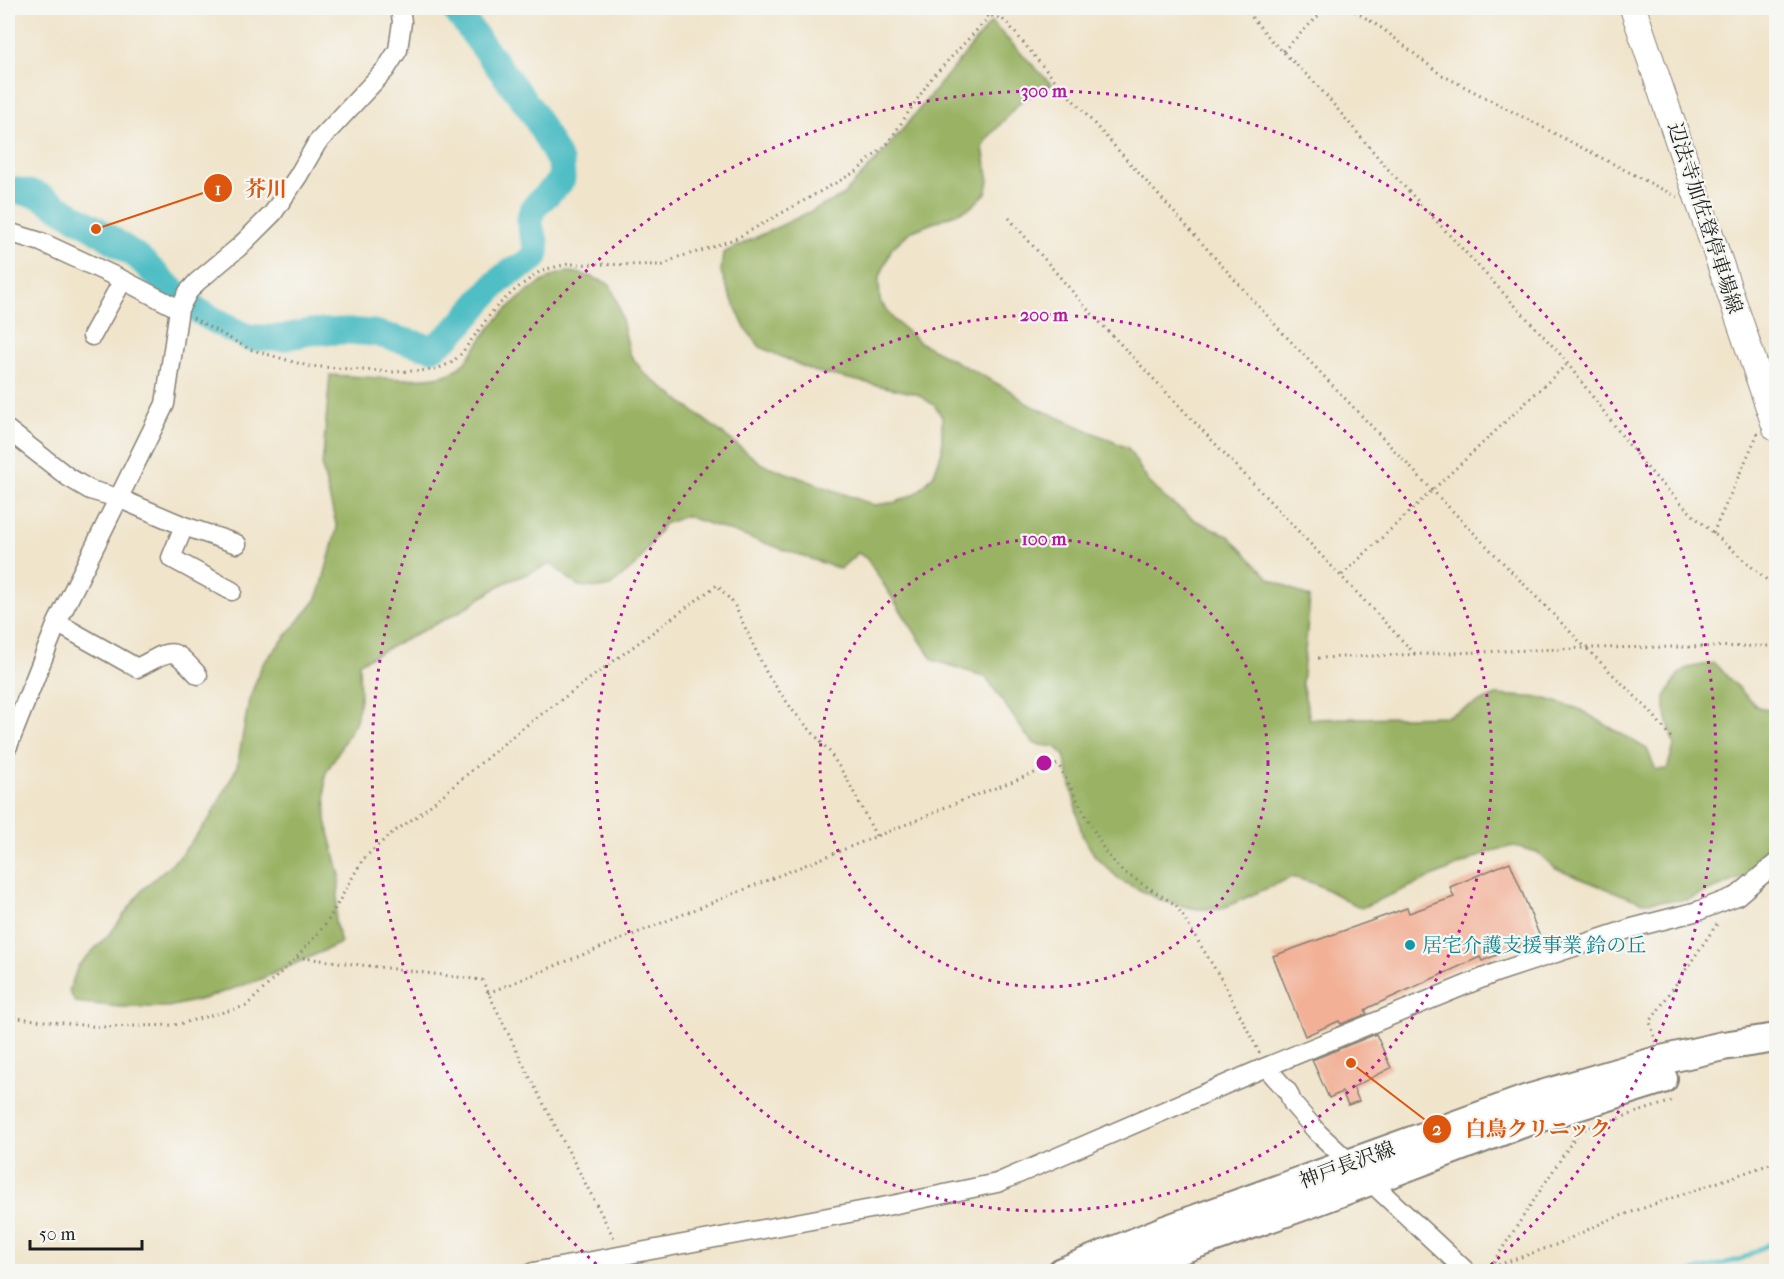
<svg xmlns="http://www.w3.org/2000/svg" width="1784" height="1279" viewBox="0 0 1784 1279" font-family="'IM FELL French Canon','Noto Serif JP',serif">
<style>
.forest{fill:#99b263;stroke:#5a6740;stroke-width:1.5}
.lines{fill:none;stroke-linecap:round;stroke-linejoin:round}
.stream{stroke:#50bec5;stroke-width:4.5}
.river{stroke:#50bec5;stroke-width:27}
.building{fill:#f2b096}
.minor-casing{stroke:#868074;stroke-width:21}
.secondary-casing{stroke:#868074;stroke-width:28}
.primary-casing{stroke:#868074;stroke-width:32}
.path{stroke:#868074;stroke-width:3;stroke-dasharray:1.5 4.5;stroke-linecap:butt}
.minor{stroke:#fff;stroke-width:18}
.secondary{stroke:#fff;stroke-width:26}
.primary{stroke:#fff;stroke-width:28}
.ring{fill:none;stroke:#b5179e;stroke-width:3;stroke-dasharray:3 6}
.culture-dot{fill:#0f9aa8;stroke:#f6f6f2;stroke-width:2}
.labels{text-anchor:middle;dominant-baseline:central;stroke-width:4.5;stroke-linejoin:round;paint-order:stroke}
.street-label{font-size:20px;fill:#1c1c1c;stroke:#f6f6f2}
.culture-label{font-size:20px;fill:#0d838f;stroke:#f6f6f2;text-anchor:start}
.centre{fill:#b5179e;stroke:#f6f6f2;stroke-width:3}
.ring-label{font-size:18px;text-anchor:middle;font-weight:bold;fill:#b5179e;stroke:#f6f6f2;stroke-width:4.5;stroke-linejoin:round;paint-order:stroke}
.leader{fill:none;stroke:#de560d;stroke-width:2}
.callout-dot{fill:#de560d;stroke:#f6f6f2;stroke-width:2}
.mark-label{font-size:18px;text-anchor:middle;font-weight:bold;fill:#fff}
.callout-label{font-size:21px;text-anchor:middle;font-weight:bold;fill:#de560d;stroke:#f6f6f2;stroke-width:4.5;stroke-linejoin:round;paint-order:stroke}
</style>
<rect width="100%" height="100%" fill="#f6f6f2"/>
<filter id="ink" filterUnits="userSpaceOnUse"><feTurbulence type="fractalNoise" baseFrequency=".0167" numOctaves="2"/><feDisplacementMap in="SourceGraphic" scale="12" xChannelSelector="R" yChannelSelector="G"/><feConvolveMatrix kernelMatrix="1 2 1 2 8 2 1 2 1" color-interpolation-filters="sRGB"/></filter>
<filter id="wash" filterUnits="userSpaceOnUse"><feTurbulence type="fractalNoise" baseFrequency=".008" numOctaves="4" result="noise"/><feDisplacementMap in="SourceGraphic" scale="24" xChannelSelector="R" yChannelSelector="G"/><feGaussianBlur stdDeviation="1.35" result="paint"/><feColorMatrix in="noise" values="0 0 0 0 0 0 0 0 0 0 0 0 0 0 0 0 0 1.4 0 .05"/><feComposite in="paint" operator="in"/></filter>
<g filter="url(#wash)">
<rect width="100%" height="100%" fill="#f0e4cb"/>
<path class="forest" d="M991 22 1052 85 1021 101 988 138 983 148 989 181 986 193 970 208 910 232 892 248 879 279 880 301 894 320 921 343 1009 390 1028 404 1128 448 1148 481 1165 498 1195 520 1229 536 1269 578 1310 598 1302 684 1310 719 1447 716 1496 695 1543 698 1579 709 1647 749 1656 770 1667 769 1674 746 1665 710V697L1678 675 1687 668 1714 663 1756 706 1766 710 1776 707V882L1763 876 1741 878 1687 900 1641 902 1556 869 1537 852 1514 846 1492 851 1361 908 1316 884 1292 877 1221 909H1197L1162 901 1121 881 1095 856 1082 835 1064 755 1056 747 1035 744 1026 735 986 677 933 660 867 559 858 553 840 569 686 516 664 524 637 564 610 586 599 588 578 586 551 564 502 584 461 611 359 663 360 699 356 721 325 775 326 820 340 876 335 922 341 943 261 979 203 999 168 1007H120L75 1002 69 991 78 966 112 931 143 889 180 856 210 818 237 767 249 700 262 665 316 600 321 588 337 528 322 468 330 375C357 376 428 384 450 373 469 364 476 345 489 329 504 310 545 272 570 272 583 272 598 280 610 284L619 307 630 354 644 373 762 464 874 505 897 502 918 492 934 474 942 451V417L935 406 917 394 813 371 760 347 745 328 729 293 721 272 723 253 841 197 883 153Z"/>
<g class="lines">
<path class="stream" d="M1690 1272 1741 1259 1776 1240"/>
<path class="river" d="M8 189 38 195 96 229 139 258 166 284 198 311 230 329 250 338H281L309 332 347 331 374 333 432 348C460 332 477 301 501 279 512 269 524 267 535 257 539 243 532 237 530 225 527 203 553 194 562 179L561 164 532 111 454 8"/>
</g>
<g id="blocks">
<path class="building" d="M1510 862 1540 937 1482 961 1480 957 1370 1007 1365 1010 1367 1014 1341 1024 1339 1021 1305 1036 1273 956 1407 908 1409 913 1454 897 1450 887Z
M1376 1034 1391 1068 1353 1087 1359 1101 1348 1105 1342 1092 1329 1098 1312 1060Z"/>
</g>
</g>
<g filter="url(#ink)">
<use href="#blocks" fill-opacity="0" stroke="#868074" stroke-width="1.5"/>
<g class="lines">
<defs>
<path id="minor" d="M8 232 41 242 123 280 92 336
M123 280 179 309
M8 430 68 477 90 490 118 498 184 526 171 558 232 591
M184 526 237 544
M57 623 137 668C173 650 170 644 198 675
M8 746 57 623 165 404 179 309 188 292 197 282 239 247 273 213 298 176 317 143 386 69 398 50 402 22 400 8
M1266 1067 1288 1092 1293 1104 1318 1133 1467 1272
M533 1272 887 1206 997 1183 1266 1067 1495 973 1632 928 1698 911 1737 896 1776 863"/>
<path id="secondary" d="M1633 8 1776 428"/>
<path id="primary" d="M1062 1272 1163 1231 1528 1099 1657 1061 1723 1046 1776 1038
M1117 1272 1314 1202 1520 1124 1663 1079"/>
</defs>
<use href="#minor" class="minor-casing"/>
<use href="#secondary" class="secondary-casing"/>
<use href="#primary" class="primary-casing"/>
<path class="path" d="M1244 8 1272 41 1318 86 1387 168 1561 355 1642 462 1660 482 1694 516 1776 588
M1350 8 1383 29 1440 74 1677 197
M988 15 997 8
M1283 51 1326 8
M1009 218 1090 312 1416 655
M193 318 249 349 308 366 392 372 434 370 451 363 461 354 495 308 516 289 542 270 568 264 663 265 678 257 701 251 737 238 857 171 888 143 930 80 986 20 988 15 1002 19 1008 24 1045 69 1280 330 1433 491 1586 648 1776 646
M1713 533 1758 433
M1342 575 1566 365
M1318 658 1586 648 1651 712 1672 739
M297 957 482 980 527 1072 615 1240
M488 993 934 813 943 808 1058 764 1106 853 1122 871 1176 905 1223 982 1260 1054
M8 1017 100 1027 175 1025 246 1006 297 957 326 924 363 859 392 833 420 814 520 730 717 585 734 604 767 674 794 712 829 751 847 779 876 836
M1656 1042 1650 1022 1719 921
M1487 1269 1558 1244 1606 1221 1776 1162
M1487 1272 1579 1131 1672 1101 1671 1099"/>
<use href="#minor" class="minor"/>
<use href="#secondary" class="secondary"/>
<use href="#primary" class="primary"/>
</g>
</g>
<g class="ring">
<circle cx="1044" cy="763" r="224"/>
<circle cx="1044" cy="763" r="448"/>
<path d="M603 1270A672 672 0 1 1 1485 1270"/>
</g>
<circle class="culture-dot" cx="1410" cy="945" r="6"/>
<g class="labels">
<g class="street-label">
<text transform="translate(1705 218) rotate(72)">辺法寺加佐登停車場線</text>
<text transform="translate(1347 1165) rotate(-20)">神戸長沢線</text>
</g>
<g class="culture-label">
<text x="1422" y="945">居宅介護支援事業 鈴の丘</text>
</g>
</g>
<circle cx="1044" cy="763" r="9" class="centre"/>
<g class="ring-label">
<text x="1044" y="97">300 m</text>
<text x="1044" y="321">200 m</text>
<text x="1044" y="545">100 m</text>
</g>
<path class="leader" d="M96 229L218 188M1351 1063L1437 1129"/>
<g class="callout-dot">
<circle cx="96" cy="229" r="6"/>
<circle cx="1351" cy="1063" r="6"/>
<circle cx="218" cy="188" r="15"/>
<circle cx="1437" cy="1129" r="15"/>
</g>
<g class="mark-label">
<text x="218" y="195">1</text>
<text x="1437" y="1135">2</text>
</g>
<g class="callout-label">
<text x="266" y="196">芥川</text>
<text x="1538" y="1136">白鳥クリニック</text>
</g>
<rect width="1784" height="1279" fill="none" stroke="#f6f6f2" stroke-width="30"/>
<path d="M30 1240v9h112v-9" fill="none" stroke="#1c1c1c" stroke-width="3"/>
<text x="39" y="1240" font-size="18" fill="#1c1c1c" stroke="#f6f6f2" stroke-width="4.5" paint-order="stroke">50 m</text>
</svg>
